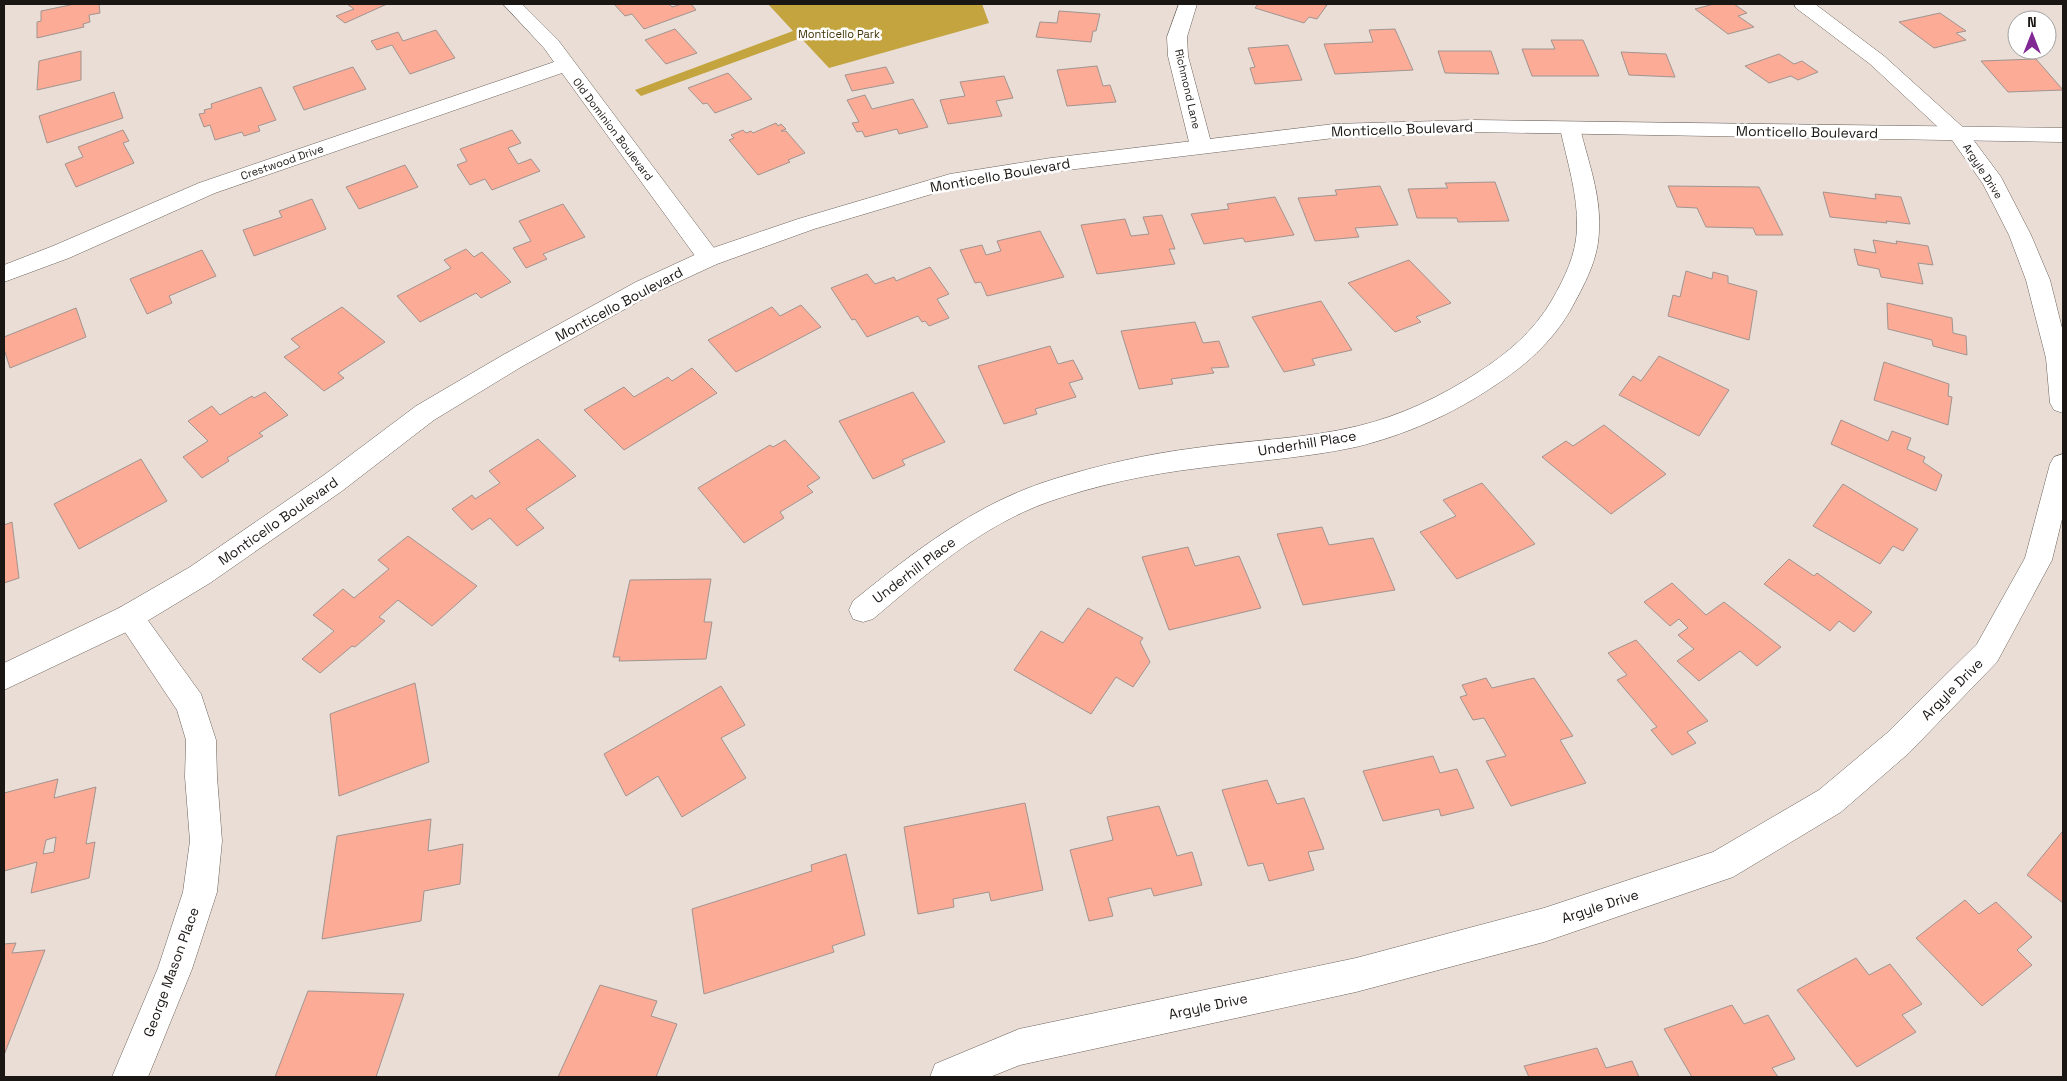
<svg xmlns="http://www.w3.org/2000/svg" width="2067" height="1081" viewBox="0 0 2067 1081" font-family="'Space Grotesk',sans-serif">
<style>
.forest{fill:#c3a43e}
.building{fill:#fbab96;stroke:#a19490;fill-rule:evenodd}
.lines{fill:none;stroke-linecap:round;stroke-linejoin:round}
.minor-casing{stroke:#6c625b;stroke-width:1}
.tertiary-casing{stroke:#6c625b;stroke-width:1}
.minor{fill:#fff;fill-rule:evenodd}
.tertiary{fill:#fff;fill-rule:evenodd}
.labels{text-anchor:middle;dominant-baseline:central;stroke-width:5;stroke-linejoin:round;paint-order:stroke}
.far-park-label{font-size:11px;fill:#403407;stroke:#fff}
.far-street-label{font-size:11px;fill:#1a1614;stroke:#fff}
.street-label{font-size:14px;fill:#1a1614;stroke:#fff}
</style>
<rect width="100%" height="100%" fill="#e9ddd6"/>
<path class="forest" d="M768 4H982L989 23 829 68 801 38 641 96 635 90 793 31Z"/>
<path class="building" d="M75 4H99L100 13 89 15 90 22 83 24 84 27 37 38V22L41 21V11Z
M347 4H387L345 23 336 16 354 9Z
M614 4H669L672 7 682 4H691L696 10 644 29 632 14 625 16Z
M1258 4H1322L1327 5 1317 19 1309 17 1304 23 1255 8Z
M1714 4H1734L1747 13 1738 16 1754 27 1728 34 1695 9Z
M1059 11 1100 14 1096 31H1093L1091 42 1036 37 1040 22 1057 23Z
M1940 13 1966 31 1956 33 1966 40 1934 48 1899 22Z
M675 29 697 53 666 64 645 40Z
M1395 29 1413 70 1335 74 1324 44 1373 42 1369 30Z
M436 30 455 58 410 74 392 45 377 50 371 41 398 32 403 41Z
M1551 40H1583L1599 76H1532L1522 49H1555Z
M1288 45 1302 80 1255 84 1250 68 1255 67 1248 48Z
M81 51V80L37 90 39 61Z
M1438 51H1491L1499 74 1445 73Z
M1621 52 1666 54 1675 77 1629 75Z
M1779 54 1794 64 1802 61 1818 72 1798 80 1791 76 1769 83 1745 66Z
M2036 59 2063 90 2008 92 1981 61Z
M1097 66 1103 86 1110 85 1116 102 1067 106 1057 70Z
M353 67 366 89 304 110 293 87Z
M886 67 894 83 852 91 845 75Z
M728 73 752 99 715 113 707 103 703 104 688 88Z
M1004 76 1013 98 996 101 1002 116 948 124 940 100 965 96 960 82Z
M261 87 276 120 258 126 260 131 244 136 242 132 215 140 210 125 204 127 199 114 205 113 204 110 212 108 211 104Z
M114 92 123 118 47 143 39 116Z
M865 95 872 109 913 99 928 127 899 134 897 129 865 137 862 131 857 132 852 123 859 122 847 100Z
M776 123 778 126 781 124 786 129 781 131H786L805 153 788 160 790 162 758 175 729 140 734 138 731 135 743 130 746 133 751 131 753 133Z
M123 130 129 141 123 143 134 163 76 187 65 164 83 157 78 147Z
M512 130 521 143 508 148 518 164 531 159 540 171 492 190 485 179 470 185 457 165 467 161 460 149Z
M405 165 418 187 359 209 346 187Z
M1495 182 1509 221 1458 222 1457 218H1417L1408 189 1448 188 1445 183Z
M1380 186 1398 225 1355 228 1359 237 1315 241 1298 198 1337 195 1335 190Z
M1668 186 1759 187 1783 235H1756L1753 228 1706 227 1697 208 1677 207Z
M1823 192 1876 199 1875 194 1901 197 1910 224 1886 221 1887 223 1830 217Z
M1275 197 1294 235 1245 242 1243 238 1204 244 1191 214 1229 209 1227 204Z
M312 199 326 229 254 256 243 230 282 217 279 211Z
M563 204 585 237 543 254 547 259 526 268 513 248 531 241 519 221Z
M1162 215 1175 249H1169L1175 264 1097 274 1081 225 1125 219 1131 236 1149 234 1143 217Z
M1040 231 1064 277 987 296 981 282 975 283 960 250 982 245 986 255 1001 251 997 241Z
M1873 240 1897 244 1896 241 1928 246 1933 265 1918 263 1923 284 1881 277 1879 269 1858 265 1854 249 1876 253Z
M466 249 474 257 482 252 511 282 481 298 476 293 420 322 397 296 451 268 444 260Z
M202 250 216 276 169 296 172 303 147 314 130 279Z
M1409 260 1451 303 1416 317 1421 322 1395 332 1348 283Z
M930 267 949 294 937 299 949 318 929 326 925 321 922 322 918 316 867 337 855 319 852 320 831 288 867 274 875 284 894 277 896 281Z
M1686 271 1712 279 1713 272 1728 276V283L1757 291 1749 340 1668 316 1673 295 1680 297Z
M1321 301 1352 350 1312 359 1315 365 1284 372 1252 317Z
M1887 303 1952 318 1953 333 1966 336 1967 355 1933 346 1932 340 1888 329Z
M801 305 821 327 736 372 708 340 772 307 780 316Z
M342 307 385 342 338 373 344 378 324 391 284 357 300 347 291 339Z
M76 308 86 337 10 368 4 349V337Z
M1195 322 1203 343 1219 341 1229 367 1211 368 1214 373 1171 379 1173 384 1139 389 1121 331Z
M1050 346 1058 364 1073 360 1083 379 1069 383 1076 397 1035 409 1037 414 1004 424 978 366Z
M1659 356 1729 390 1699 436 1619 395 1633 376 1641 381Z
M1884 362 1949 384 1948 396 1952 397 1948 425 1874 400Z
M692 368 717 393 624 450 584 410 624 387 634 397 668 377 672 381Z
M265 392 288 415 259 433 263 436 227 458 229 461 202 478 183 457 208 441 188 421 212 406 220 415 252 396 254 398Z
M913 392 945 442 902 460 905 465 873 479 839 421Z
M1841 420 1888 441 1892 431 1911 438 1907 449 1925 457 1923 462 1942 475 1936 491 1831 444Z
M1604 425 1666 474 1611 514 1542 457 1566 441 1573 446Z
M538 439 576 476 526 509 544 528 517 546 490 518 472 530 452 509 472 495 475 499 500 483 489 471Z
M785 440 820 478 807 486 813 492 780 512 784 518 744 543 698 488 770 445 773 447Z
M141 459 167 501 79 549 54 504Z
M1482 483 1535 544 1457 579 1420 532 1456 516 1443 500Z
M1843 484 1918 529 1903 551 1893 546 1880 564 1813 526Z
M12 522 19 578 4 583V525Z
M1322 527 1329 545 1373 538 1395 590 1303 605 1277 534Z
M408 536 477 586 432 626 398 600 379 617 385 621 355 647 352 646 320 673 302 659 334 631 313 615 343 589 354 598 389 569 378 560Z
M1188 547 1195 566 1239 556 1261 608 1169 630 1142 557Z
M1789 559 1814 576 1817 573 1872 612 1854 632 1839 621 1830 631 1764 584Z
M711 579 704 622H712L706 659 619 661 620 657H613L630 580Z
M1672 583 1706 615 1724 602 1781 647 1757 666 1740 651 1699 681 1677 661 1694 649 1678 635 1688 628 1679 619 1670 626 1644 602Z
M1088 608 1143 638 1140 642 1150 662 1133 687 1116 677 1091 714 1014 670 1041 631 1063 643Z
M1636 640 1708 721 1687 732 1696 743 1672 755 1651 730 1657 727 1617 680 1627 675 1608 653Z
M1486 678 1492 688 1534 678 1573 736 1560 740 1586 783 1511 806 1486 761 1506 756 1484 718 1473 720 1460 697 1467 695 1462 685Z
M415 683 429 762 339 796 330 714Z
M721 686 745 725 721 738 746 778 682 817 658 776 626 796 604 754Z
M1433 756 1440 773 1457 769 1474 808 1441 816 1439 809 1383 821 1363 771Z
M58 779 54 798 96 787 86 844 95 842 89 878 31 893 37 862 4 871V793ZM56 837 54 852 43 854 46 840Z
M1267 780 1277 804 1304 798 1324 849 1308 852 1314 870 1269 881 1263 863 1248 866 1222 790Z
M1025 803 1043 890 991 901 989 892 953 899 954 907 918 914 904 827Z
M1159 806 1177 856 1192 852 1202 885 1154 896 1151 888 1108 898 1113 916 1089 921 1070 850 1113 840 1107 817Z
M431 819 428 851 463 844 460 884 424 891 421 921 322 939 337 836Z
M2062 832 2063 833V903L2027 875Z
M846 854 865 935 832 946 834 952 704 994 692 909 812 871 811 865Z
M1965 900 1979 914 1996 902 2032 937 2017 950 2032 965 1982 1006 1916 938Z
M16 943 12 953 45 950 4 1055V944Z
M1856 958 1869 975 1890 964 1922 1004 1902 1015 1916 1032 1857 1067 1797 990Z
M600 985 657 1001 651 1016 677 1024 656 1077H558Z
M308 991 404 994 376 1077H275Z
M1732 1005 1744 1024 1768 1015 1795 1059 1772 1068 1778 1077H1692L1664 1029Z
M1597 1048 1606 1068 1632 1061 1639 1077H1529L1524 1066Z"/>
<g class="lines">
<defs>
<path id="minor" d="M503 4H522L558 40 717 252 720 258 717 264 709 266 701 264 562 73 215 193 69 258 4 282V265L53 246 199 183 554 62 544 48Z
M1179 4H1197L1187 37 1188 56 1212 146 1208 151 1201 153 1194 151 1190 146 1168 56 1167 37Z
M1794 4H1815L1884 56 1966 130 2001 177 2031 235 2050 280 2063 332V413L2054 410 2050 403 2046 358 2026 280 2009 235 1983 184 1952 140 1870 64 1796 8Z
M1570 122 1577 123 1580 128C1588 161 1601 195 1599 229 1599 259 1584 285 1570 311 1551 343 1525 366 1494 386 1453 414 1405 435 1356 447 1305 458 1252 461 1200 468 1149 474 1096 485 1048 502 981 526 926 574 873 619L863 622 853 619 849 610 853 601C915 551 976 503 1054 479 1100 465 1147 454 1195 448 1249 440 1305 439 1358 426 1400 416 1440 397 1477 373 1507 354 1534 331 1552 300 1565 277 1576 255 1577 228 1578 194 1567 161 1560 128L1563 123Z
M2063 454V515L2052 560 1997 662 1909 753 1841 812 1733 877 1544 942 1356 992 1020 1065 990 1077H930L935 1064 1019 1029 1356 958 1544 908 1713 852 1819 790 1887 733 1977 644 2025 558 2050 464 2054 457Z
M129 605 139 608 201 694 216 740 217 777 222 841 217 892 192 969 148 1077H112L158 968 183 892 190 841 185 777 186 740 177 710 115 617 119 608Z"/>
<path id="tertiary" d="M1474 120 2063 128V142L1474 132 1334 138 1051 172 952 188 814 229 717 264 652 294 521 367 434 420 342 491 210 583 139 626 4 690V663L119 608 190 567 324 475 416 406 503 355 636 282 701 252 798 219 950 174 1051 158 1334 124Z"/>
</defs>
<use href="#minor" class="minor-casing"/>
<use href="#tertiary" class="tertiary-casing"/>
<use href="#minor" class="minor"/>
<use href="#tertiary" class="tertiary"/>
</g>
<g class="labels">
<g class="far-park-label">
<text x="839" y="34">Monticello Park</text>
</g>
<g class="far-street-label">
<text transform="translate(1188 89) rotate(77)">Richmond Lane</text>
<text transform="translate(613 129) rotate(53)">Old Dominion Boulevard</text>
<text transform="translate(282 162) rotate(-19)">Crestwood Drive</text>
<text transform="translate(1983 171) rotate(57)">Argyle Drive</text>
</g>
<g class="street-label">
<text transform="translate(1402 129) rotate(-2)">Monticello Boulevard</text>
<text transform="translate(1807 132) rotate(1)">Monticello Boulevard</text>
<text transform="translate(1000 175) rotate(-10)">Monticello Boulevard</text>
<text transform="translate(619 304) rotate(-28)">Monticello Boulevard</text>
<text transform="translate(1307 443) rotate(-9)">Underhill Place</text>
<text transform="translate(278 521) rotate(-35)">Monticello Boulevard</text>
<text transform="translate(914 570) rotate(-37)">Underhill Place</text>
<text transform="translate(1952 689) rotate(-45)">Argyle Drive</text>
<text transform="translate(1600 906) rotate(-18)">Argyle Drive</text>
<text transform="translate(171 972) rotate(-70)">George Mason Place</text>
<text transform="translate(1208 1006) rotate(-12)">Argyle Drive</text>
</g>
</g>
<rect width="2067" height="1081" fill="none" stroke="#1a1614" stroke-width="10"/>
<g transform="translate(2032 35)"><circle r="24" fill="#ffffff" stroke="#a3a2a1"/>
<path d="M0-4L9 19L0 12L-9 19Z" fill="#812894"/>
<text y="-8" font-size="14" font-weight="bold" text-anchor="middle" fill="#1a1614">N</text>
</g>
</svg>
